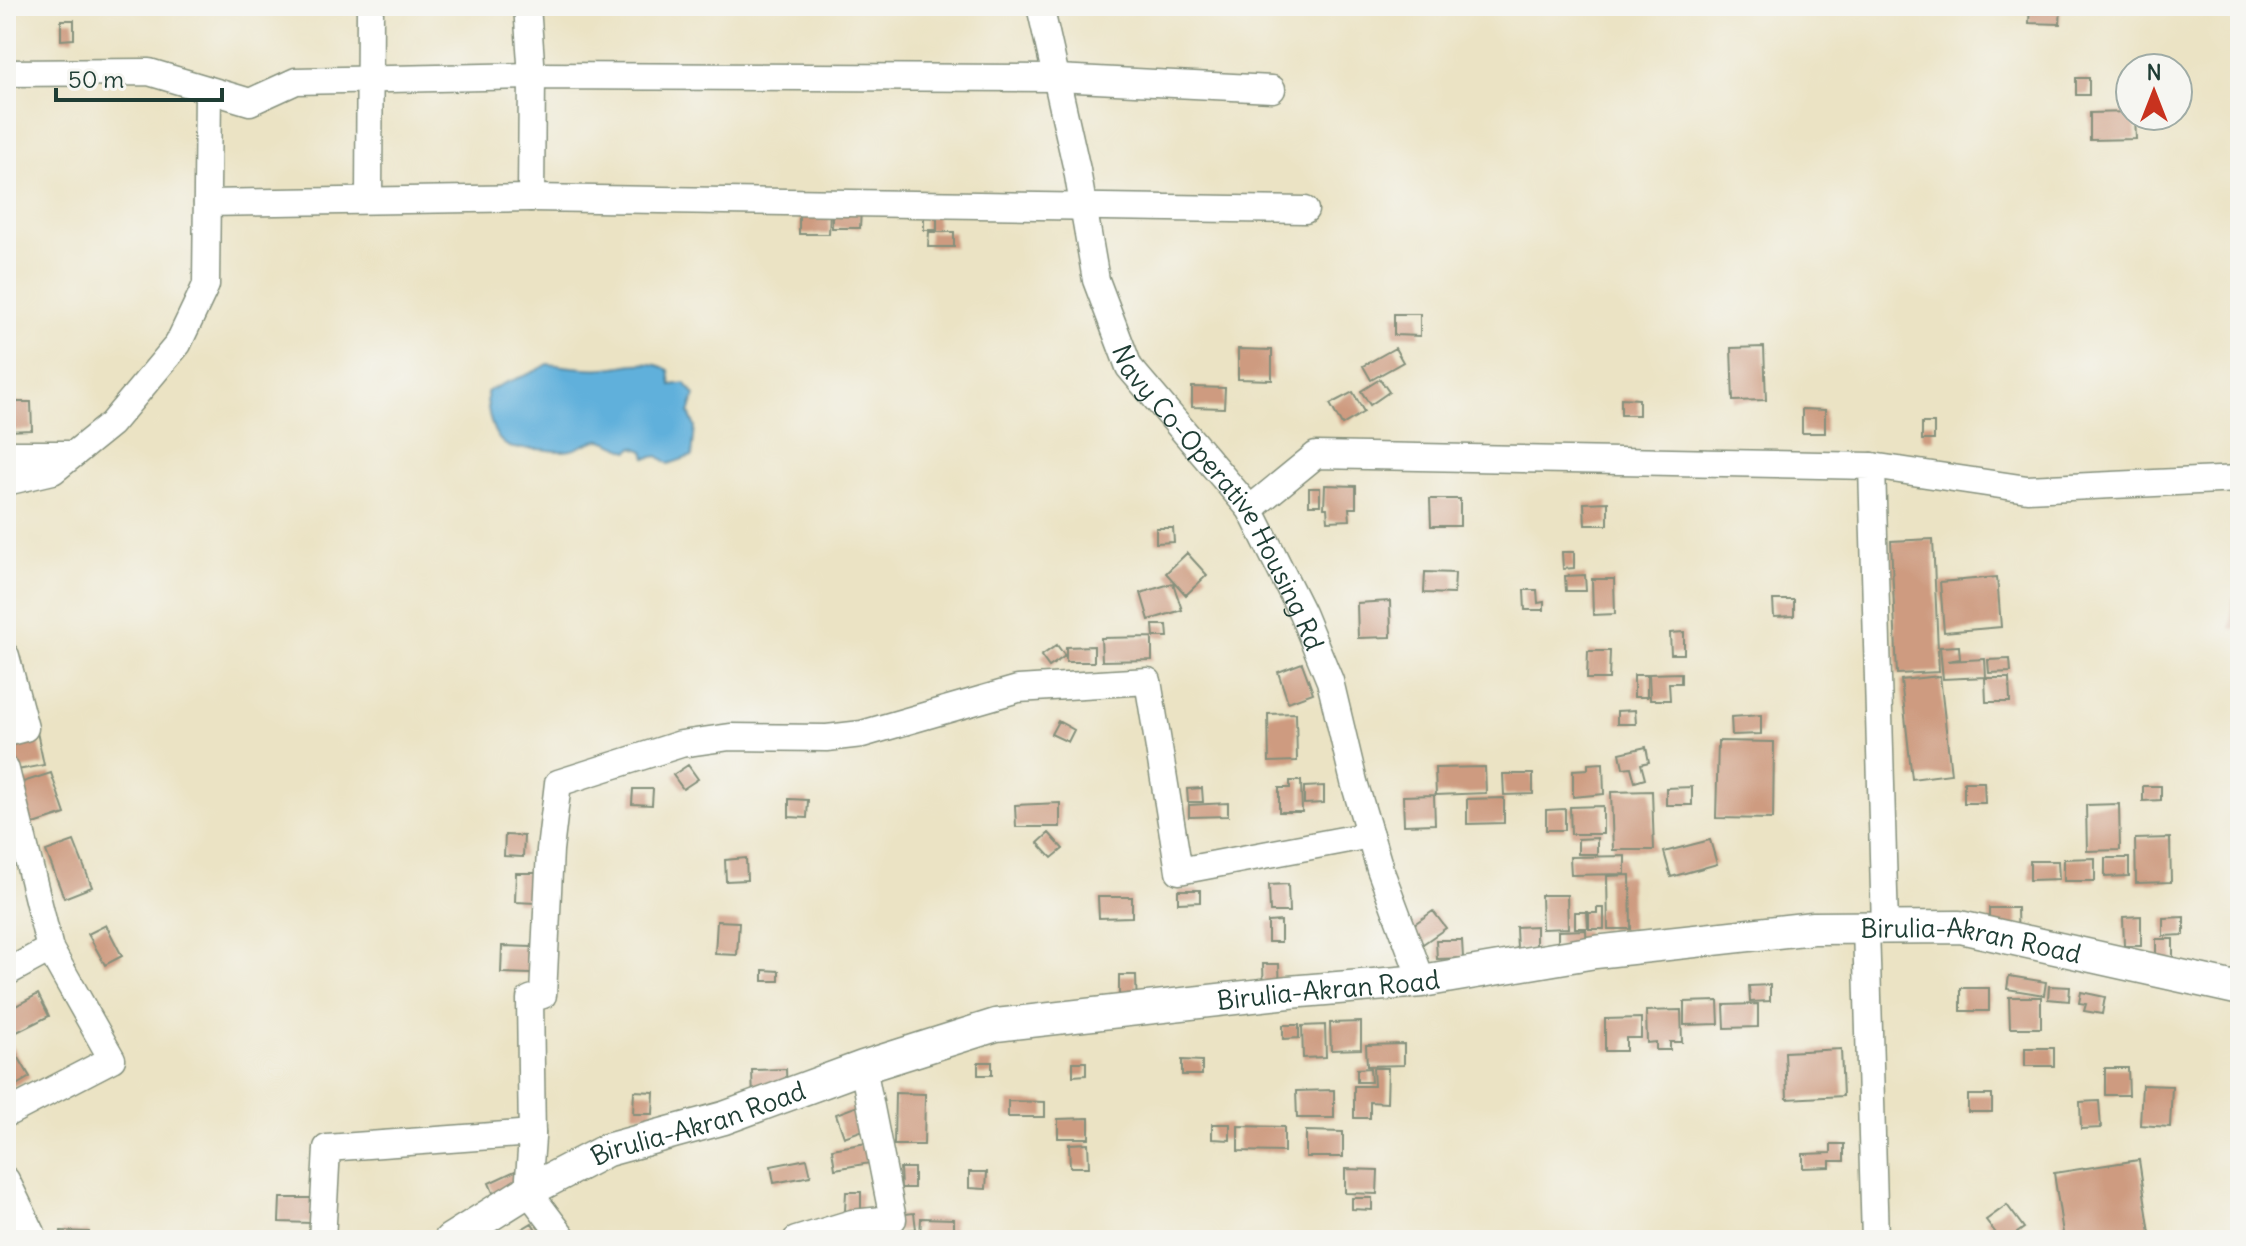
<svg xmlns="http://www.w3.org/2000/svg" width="2246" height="1246" viewBox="0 0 2246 1246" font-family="Delius,sans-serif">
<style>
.water{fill:#61b0db;stroke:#407688;stroke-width:2}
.building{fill:#ce9b80}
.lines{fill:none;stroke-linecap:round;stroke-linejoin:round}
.minor-casing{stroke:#85907c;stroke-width:29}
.tertiary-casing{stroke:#85907c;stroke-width:35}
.minor{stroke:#fff;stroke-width:26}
.tertiary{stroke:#fff;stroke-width:32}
.labels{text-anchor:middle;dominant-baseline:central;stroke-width:6;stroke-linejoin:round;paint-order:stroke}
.street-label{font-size:26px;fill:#1f3d34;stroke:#f6f6f2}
</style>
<rect width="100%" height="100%" fill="#f6f6f2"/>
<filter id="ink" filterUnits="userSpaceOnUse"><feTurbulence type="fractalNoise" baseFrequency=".0125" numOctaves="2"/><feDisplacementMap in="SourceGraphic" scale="16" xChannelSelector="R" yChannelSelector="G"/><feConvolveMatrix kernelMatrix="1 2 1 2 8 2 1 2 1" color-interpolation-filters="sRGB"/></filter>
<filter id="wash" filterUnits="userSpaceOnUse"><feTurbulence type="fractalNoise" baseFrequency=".006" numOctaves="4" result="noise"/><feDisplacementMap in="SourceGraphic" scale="32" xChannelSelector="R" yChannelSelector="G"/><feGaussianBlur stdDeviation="1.8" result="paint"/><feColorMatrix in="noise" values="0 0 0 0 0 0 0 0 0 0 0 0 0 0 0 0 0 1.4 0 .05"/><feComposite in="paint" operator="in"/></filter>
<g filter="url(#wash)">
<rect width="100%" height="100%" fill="#ebe3c4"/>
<path class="water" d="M548 364C567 366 588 370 606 368 628 366 648 358 669 370L671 385 685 383 695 395 689 413 695 427 692 456 669 464 658 456 646 458 644 451 634 447 629 451C618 448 611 441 600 440 590 440 581 448 571 450 558 453 547 449 534 449 526 448 517 450 510 447 491 440 487 409 487 392 506 380 529 377 548 364Z"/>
<g id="blocks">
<path class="building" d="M2030 6H2061L2060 24 2029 23Z
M61 20H74V39L61 40Z
M2076 78H2089V95H2076Z
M2130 112V116H2135L2136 139 2090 140V113Z
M832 209H861L860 228H832Z
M799 212H830L829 234H799Z
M924 212H937V230H924Z
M929 232H954V247H928Z
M1394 314H1420V336L1394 335Z
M1764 347 1766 400 1733 401 1731 348Z
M1395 348 1403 362 1371 380 1363 366Z
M1238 349 1272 350V380L1238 379Z
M1380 379 1389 392 1370 405 1361 391Z
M1192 387 1225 388 1224 408 1192 407Z
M1353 392 1364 412 1342 425 1330 404Z
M1621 398 1639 399V415H1621Z
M6 402H31L32 430 6 431Z
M1802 409 1825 410V433H1802Z
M1922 423H1934V440H1922Z
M1325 485 1356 486V508H1349L1350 520 1328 521 1327 508H1324Z
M1309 488H1320V505H1309Z
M1430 499H1460V526H1431Z
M1608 502V525H1585L1584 503Z
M1156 528H1173L1174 542 1156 543Z
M1933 539 1939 672 1897 674 1891 541Z
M1562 552H1574V568L1563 569Z
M1187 553 1207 575 1186 595 1166 573Z
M1425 572 1455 573 1454 594 1424 593Z
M1585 575 1586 591H1566L1565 576Z
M1997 577 2001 627 1944 632 1940 582Z
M1592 579H1614L1615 614 1593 615Z
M1173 583 1182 610 1149 620 1141 593Z
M1524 590H1537L1538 603 1544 602V610H1525Z
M2233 597H2240V630L2230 629Z
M1773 600H1794V616L1774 617Z
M1390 601 1391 637 1358 638 1357 603Z
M1153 625H1167L1168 637H1154Z
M1684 632V654H1671L1670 633Z
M1152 637V660L1102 661 1101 638Z
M1057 645 1065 656 1049 667 1041 656Z
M1094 646V662H1066V647Z
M1959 646 1960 659 1947 661 1985 659 1986 677 1943 679 1940 647Z
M1588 651H1610L1609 679H1587Z
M2010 659 2011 672 1989 673 1988 660Z
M1302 663 1313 693 1288 702 1278 672Z
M1681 673V683H1669L1670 700H1650L1649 674Z
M1634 675H1647V697H1634Z
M1940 676 1951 774 1912 779 1901 680Z
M1985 678H2009L2010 702H1986Z
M1635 710 1636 724H1617V711Z
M1296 713 1297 761 1269 762 1268 714Z
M1761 715V734L1732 735 1731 717Z
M1058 721 1074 730 1068 742 1051 734Z
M37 732 44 765 12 771 6 745Z
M1718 741 1774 742 1773 819 1716 818Z
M1646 747 1649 762 1641 764 1645 779 1635 782 1631 767 1623 768 1620 753Z
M1603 763 1604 794 1573 797V770L1588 769V764Z
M688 765 698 779 683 789 673 775Z
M1485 767 1486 793 1436 795 1435 768Z
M51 773 65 814 31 825 17 784Z
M1503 774H1533V794L1504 795Z
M1290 781H1301L1302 812H1279V788H1290Z
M1964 782H1984L1985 803H1964Z
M1324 786V803L1304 804V787Z
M2143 786H2161V800L2143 801Z
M1692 787V805H1666V788Z
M1202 788 1203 802H1188L1187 789Z
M633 789H653L652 805 632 804Z
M1652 791 1654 850H1613L1611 792Z
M1434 795 1435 824 1404 825 1403 796Z
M1504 798V823L1467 824V799Z
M789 799 808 800 807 818 789 817Z
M1060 803V827H1016L1015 805Z
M1228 803V816L1189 817V805Z
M2119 804 2120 850 2087 851 2086 805Z
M1603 806V834H1571L1570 807Z
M1565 809V830H1546V810Z
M1049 833 1063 849 1052 858 1038 843Z
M505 835 524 836 523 857 504 856Z
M1597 838V854H1578V839Z
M2170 838 2171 882 2136 883 2135 839Z
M1710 840 1717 864 1671 877 1664 852Z
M74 841 92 887 64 898 46 851Z
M1625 856V874L1571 875 1570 857Z
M746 858 747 880 726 881 725 860Z
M2095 858V881H2064V859Z
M2105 858H2129V876L2105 877Z
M2030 861H2058L2059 879 2030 880Z
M516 873H537L536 903 515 902Z
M1630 875 1631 929H1608L1607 876Z
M1288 884 1289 912H1270L1269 885Z
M1178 890H1200V902L1178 903Z
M1541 895H1567L1568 928 1542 929Z
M1098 897H1132V917L1099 918Z
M1597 908H1604V929H1589V913H1597Z
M1989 908H2017L2018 947 1989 922Z
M1433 911 1446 928 1423 944 1410 927Z
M1575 912H1587L1588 928H1575Z
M2141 916V946H2124L2123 917Z
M2184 917V935L2163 936V918Z
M717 921 739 922 737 955 715 954Z
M1281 921V942H1268V922Z
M106 925 122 956 105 965 88 934Z
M1536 926V948L1517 949 1516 927Z
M1586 930 1587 952 1558 945V931Z
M2156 939H2173V961H2156Z
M1436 940H1462L1463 958 1437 959Z
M502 946 532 947 531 974 501 973Z
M1263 964H1279L1280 994H1264Z
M763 970 779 971V981H763Z
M1119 975H1136L1137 1013H1119Z
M2009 976 2046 982 2044 995 2007 989Z
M1770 985V1001L1750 1002 1749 986Z
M2049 986 2070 987 2069 1001 2048 999Z
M1961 988H1989V1011H1961Z
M2081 992 2105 997 2102 1014 2084 1011 2086 1004 2079 1003Z
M38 994 49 1016 9 1036 6 1031V1011Z
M2009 997H2041V1028H2010Z
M1718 1001 1719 1024 1684 1025V1002Z
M1758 1004V1027L1725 1028 1724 1005Z
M1681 1010 1682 1042H1670V1050H1656V1042L1647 1043 1646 1011Z
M1641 1018V1038H1626V1051H1605V1019Z
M1361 1022V1049L1331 1050 1330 1023Z
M1283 1025H1299V1038L1283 1039Z
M1325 1025 1326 1057 1303 1058 1302 1026Z
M6 1036 30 1077 6 1091Z
M1404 1044V1065L1367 1066 1366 1045Z
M2025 1048H2054V1066H2025Z
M1841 1049 1843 1096 1787 1099 1785 1052Z
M1182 1060 1202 1061V1075H1182Z
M978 1062H992V1075H978Z
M1073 1062H1086V1075L1073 1076Z
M1370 1068 1371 1082H1357V1069Z
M1373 1068H1388L1387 1103 1370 1102V1118H1354V1086H1374Z
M2105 1068H2128L2129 1095H2105Z
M786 1069 787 1099 753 1100 752 1070Z
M2142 1085 2172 1086 2170 1127 2140 1125Z
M1334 1090V1118H1297L1296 1091Z
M634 1091 654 1092 653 1114H633Z
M895 1093 925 1094 924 1145H894Z
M1968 1095H1992V1112H1968Z
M874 1100 883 1123 844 1137 836 1114Z
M1008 1101 1045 1102V1117H1008Z
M2099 1101 2101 1128 2081 1129 2080 1102Z
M1089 1118V1138H1058V1119Z
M1212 1124H1230V1140L1212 1139Z
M1238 1126 1284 1127V1152L1238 1151Z
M1306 1131 1343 1132V1157H1306Z
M867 1143 870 1163 835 1169 832 1149Z
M1088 1143 1089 1167H1070L1069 1144Z
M1831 1144H1844V1161H1830V1167L1803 1168V1154L1831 1153Z
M807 1159 811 1176 774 1183 771 1166Z
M2139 1160 2151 1240H2064L2054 1173Z
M526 1166 507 1208 494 1195 489 1183Z
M900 1168H914V1188H901Z
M1345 1169 1378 1170 1377 1194 1345 1193Z
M969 1172H987L986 1189 969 1188Z
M846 1192H861V1212L845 1211Z
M280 1198H312L311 1223 279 1222Z
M1352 1198H1372V1210L1352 1209Z
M2007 1205 2024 1228 2007 1240H2001L1986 1220Z
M914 1213 916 1229 897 1231 896 1215Z
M921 1218 954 1219V1237L920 1236Z
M532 1223 542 1240H514L512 1235Z
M887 1226 888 1240H855L854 1228Z
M61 1231 89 1232V1240H61Z"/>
</g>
</g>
<g filter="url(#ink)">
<use href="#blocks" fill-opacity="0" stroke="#85907c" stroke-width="2"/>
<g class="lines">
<defs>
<g id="minor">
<path d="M527 6 532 76 531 198 1305 210"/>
<path id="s1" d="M1040 6 1077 170 1096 280 1129 367 1250 509 1302 613 1330 681 1354 782 1380 869 1422 981"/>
<path d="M6 73 149 72 250 102 296 81 532 76 1057 78 1272 89"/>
<path d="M369 200 370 6"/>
<path d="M207 203 531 198"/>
<path d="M6 454H74"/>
<path d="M1872 466 2027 489 2240 479"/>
<path d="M6 482 53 471 74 454 111 424 178 344 206 285 208 90"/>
<path d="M1250 509 1316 455 1872 466 1885 927"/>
<path d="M6 656 25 728 6 733"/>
<path d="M6 770 50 949"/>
<path d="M1866 927 1875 1240"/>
<path d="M6 973 50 949 112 1059 6 1114"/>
<path d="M6 1180 32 1233 18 1240"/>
<path d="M322 1240 327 1148 532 1133"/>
<path d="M565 1240 528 1191 532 1138 530 999 543 995 550 850 558 783 681 744 730 737 827 738 862 734 1018 689 1148 681 1179 871 1370 835"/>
<path d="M796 1240 852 1223 893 1219 863 1067"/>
</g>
<g id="tertiary">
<path id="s2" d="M450 1240 528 1191 607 1150 724 1118 863 1067 996 1025 1289 992 1422 981 1595 952 1813 928 1960 927 2240 989"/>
</g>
</defs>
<use href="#minor" class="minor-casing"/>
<use href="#tertiary" class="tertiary-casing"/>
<use href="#minor" class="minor"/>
<use href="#tertiary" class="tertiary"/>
</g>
</g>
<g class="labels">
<g class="street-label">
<text stroke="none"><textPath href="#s1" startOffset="532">Navy Co-Operative Housing Rd</textPath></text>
<text stroke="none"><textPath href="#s2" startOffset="1572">Birulia-Akran Road</textPath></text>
<text stroke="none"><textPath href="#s2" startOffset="924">Birulia-Akran Road</textPath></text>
<text stroke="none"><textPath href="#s2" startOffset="276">Birulia-Akran Road</textPath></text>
</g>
</g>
<rect width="2246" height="1246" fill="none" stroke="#f6f6f2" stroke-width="32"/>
<g transform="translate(2154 92)"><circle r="38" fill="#f6f6f2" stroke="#a0aca6" stroke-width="2"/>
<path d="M0-6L14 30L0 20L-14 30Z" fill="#c8321e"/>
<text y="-12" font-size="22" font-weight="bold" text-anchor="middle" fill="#1f3d34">N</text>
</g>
<path d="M56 88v12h166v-12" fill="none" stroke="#1f3d34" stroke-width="4"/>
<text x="68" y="88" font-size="24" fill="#1f3d34" stroke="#f6f6f2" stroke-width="6" paint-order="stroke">50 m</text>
</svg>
